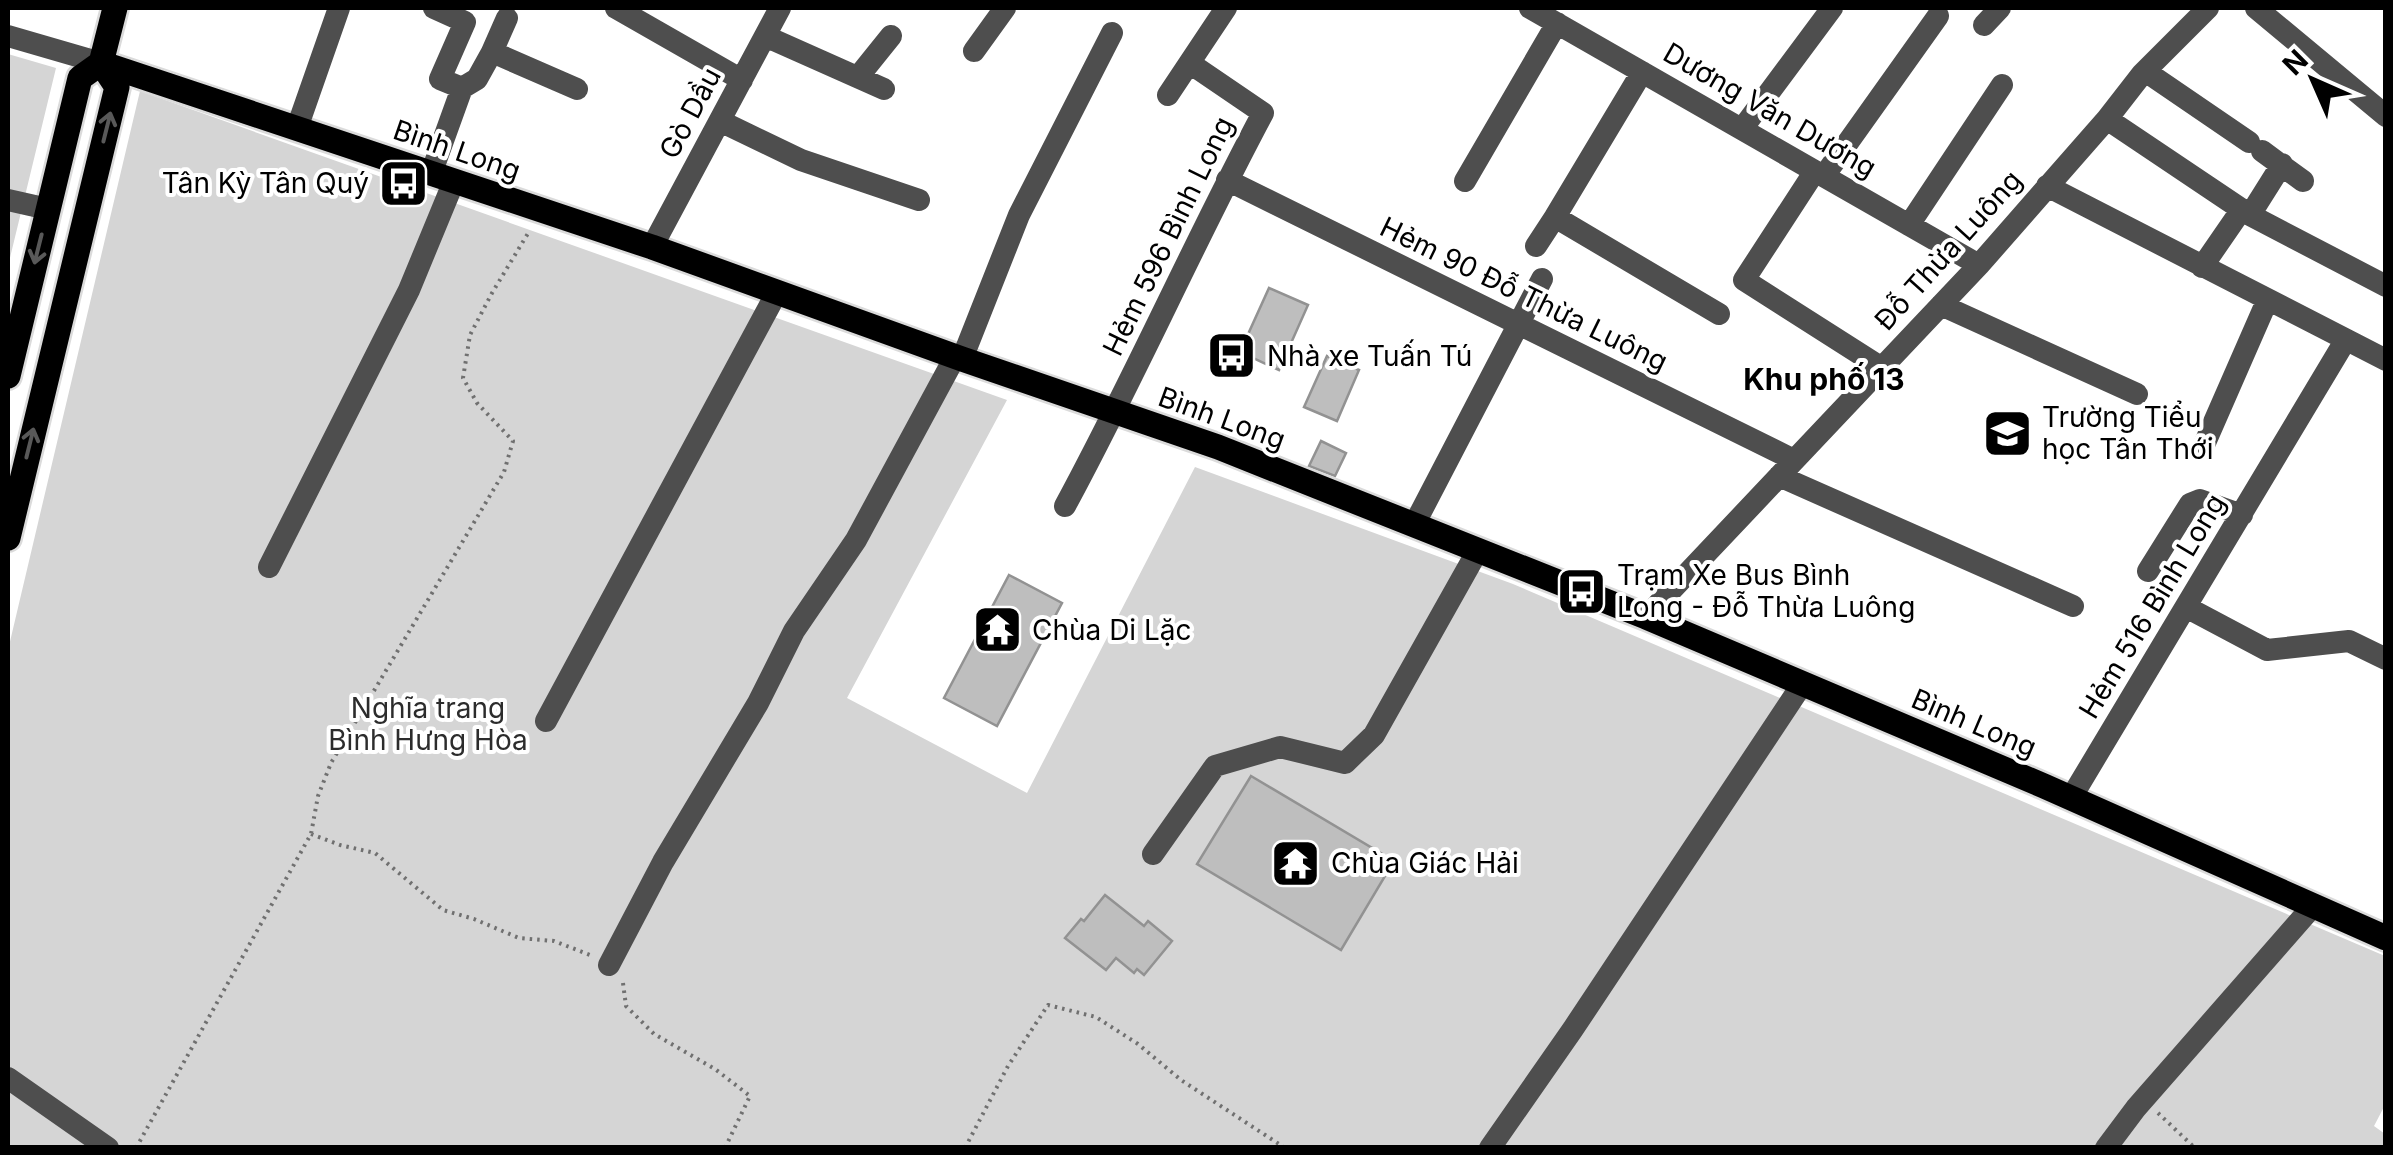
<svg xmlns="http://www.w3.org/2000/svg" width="2393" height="1155" viewBox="0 0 2393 1155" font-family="Inter,sans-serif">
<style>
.green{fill:#d5d5d5}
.building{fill:#bebebe;stroke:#929292;stroke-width:2.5}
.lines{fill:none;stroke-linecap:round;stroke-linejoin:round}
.major-casing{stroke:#dbdbdb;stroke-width:30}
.path{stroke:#707070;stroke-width:4;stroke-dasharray:2.5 5;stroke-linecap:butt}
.minor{stroke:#4e4e4e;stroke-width:22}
.major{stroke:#000;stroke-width:25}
.oneway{stroke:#595959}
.labels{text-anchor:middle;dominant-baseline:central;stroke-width:8;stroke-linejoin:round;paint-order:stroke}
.street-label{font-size:28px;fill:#000;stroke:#fff}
.poi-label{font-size:28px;fill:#000;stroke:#fff;text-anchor:start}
.park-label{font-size:28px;fill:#2c2c2c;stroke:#fff}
.neighbourhood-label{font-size:30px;font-weight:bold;fill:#000;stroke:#fff}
</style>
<rect width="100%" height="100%" fill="#fff"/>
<path class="green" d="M8 54 56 68 8 266Z
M140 91 1007 400 847 698 1027 793 1195 467 1513 584 2385 956V1105L2374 1126 2385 1134V1147L8 1148V650Z"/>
<path class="building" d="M1269 288 1308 305 1279 370 1240 352Z
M1327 356 1359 370 1337 421 1304 407Z
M1321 441 1346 453 1335 476 1309 466Z
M1009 575 1062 603 997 726 944 698Z
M1251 776 1394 861 1341 950 1197 864Z
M1105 895 1144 926 1148 921 1172 941 1144 975 1137 969 1134 973 1116 958 1106 970 1065 938 1081 919 1084 921Z"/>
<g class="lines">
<defs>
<path id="major" d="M101 63 652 247 962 359 1218 447 1646 617 2044 786 2386 938
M8 376 80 78 101 63 115 8
M8 538 117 87 101 63"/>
</defs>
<use href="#major" class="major-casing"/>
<path class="path" d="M311 834 340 845 375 853 443 910 474 919 519 938 554 941 590 955
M623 983 626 1006 654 1034 715 1069 750 1096 725 1148
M2158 1113 2195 1148
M136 1148 311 834 318 796 331 763 504 472 513 441 477 403 463 378 470 335 492 293 530 230
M965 1148 1008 1066 1048 1005 1096 1017 1138 1044 1181 1080 1285 1148"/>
<path class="minor" d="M434 8 465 22 440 79 462 88
M616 8 742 80
M1530 8 1979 265
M2256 8 2386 116
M1984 25 2000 8
M8 36 101 63
M765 36 884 89
M974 51 1005 8
M492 52 507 18
M2145 71 2249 142
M1642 72 1555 217 1719 314
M858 77 891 36
M1168 95 1226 8
M2107 119 2250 215 2386 286
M720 121 801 160 919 200
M297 128 339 8
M1742 129 1832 8
M2262 151 2303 181
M1815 171 1744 280 1882 368
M431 174 462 88 477 79 492 52 577 89
M1824 176 1938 16
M1227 180 1794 460
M1465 181 1557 23
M2047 186 2386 360
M8 200 48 209
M2250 215 2282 164
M1909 225 2002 85
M1536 246 1555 217
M652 247 780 8
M2202 267 2242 209
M1941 305 2137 394
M962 359 1019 215 1112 33
M2204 445 2267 301
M1779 476 2073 606
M1065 506C1135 377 1194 242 1263 113L1191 64
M1414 525 1542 279
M269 567 409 290 454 181
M2148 571 2190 504 2200 500 2242 515
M2186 607 2267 650 2349 641 2386 659
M1646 617 1979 265 2107 119 2142 74 2208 8
M546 721 777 292
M2071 798 2345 341
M1153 854 1215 766 1280 747 1345 763 1374 735 1478 550
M609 965 663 862 758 703 794 631 856 540 956 355
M8 1078 108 1148
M1490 1148 1573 1029 1803 683
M2106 1148 2136 1108 2313 906"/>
<use href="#major" class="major"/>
</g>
<defs><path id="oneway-shaft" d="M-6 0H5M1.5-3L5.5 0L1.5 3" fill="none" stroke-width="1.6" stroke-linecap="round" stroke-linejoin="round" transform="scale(2.5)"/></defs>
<g class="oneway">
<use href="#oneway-shaft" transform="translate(107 127) rotate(-76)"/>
<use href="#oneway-shaft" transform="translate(38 249) rotate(104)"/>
<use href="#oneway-shaft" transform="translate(30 443) rotate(-76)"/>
</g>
<defs>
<symbol id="bus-square" viewBox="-11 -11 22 22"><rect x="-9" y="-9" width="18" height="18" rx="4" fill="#000" stroke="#fff"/><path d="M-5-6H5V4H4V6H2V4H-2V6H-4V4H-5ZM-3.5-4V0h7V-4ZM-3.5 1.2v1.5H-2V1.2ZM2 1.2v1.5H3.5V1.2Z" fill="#fff"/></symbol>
<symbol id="school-square" viewBox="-11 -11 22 22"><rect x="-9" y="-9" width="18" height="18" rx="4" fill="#000" stroke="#fff"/><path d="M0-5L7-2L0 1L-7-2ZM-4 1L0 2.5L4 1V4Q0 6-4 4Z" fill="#fff"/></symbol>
<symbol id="temple-square" viewBox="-11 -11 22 22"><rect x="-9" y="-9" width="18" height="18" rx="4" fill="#000" stroke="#fff"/><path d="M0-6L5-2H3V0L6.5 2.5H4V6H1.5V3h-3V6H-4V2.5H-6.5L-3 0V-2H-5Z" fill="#fff"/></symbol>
</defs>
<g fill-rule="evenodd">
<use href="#bus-square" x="376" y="156" width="55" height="55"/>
<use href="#bus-square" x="1204" y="328" width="55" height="55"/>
<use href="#school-square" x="1980" y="406" width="55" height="55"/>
<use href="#bus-square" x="1554" y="564" width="55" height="55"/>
<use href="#temple-square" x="970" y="602" width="55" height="55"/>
<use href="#temple-square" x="1268" y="836" width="55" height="55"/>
</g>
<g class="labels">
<g class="street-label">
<text transform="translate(1770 110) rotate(30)">Dương Văn Dương</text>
<text transform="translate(690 113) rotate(-62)">Gò Dầu</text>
<text transform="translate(457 150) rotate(19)">Bình Long</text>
<text transform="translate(1168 236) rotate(-64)">Hẻm 596 Bình Long</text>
<text transform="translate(1948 250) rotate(-48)">Đỗ Thừa Luông</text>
<text transform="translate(1524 294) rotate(26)">Hẻm 90 Đỗ Thừa Luông</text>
<text transform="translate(1222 418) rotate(20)">Bình Long</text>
<text transform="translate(2152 606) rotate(-59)">Hẻm 516 Bình Long</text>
<text transform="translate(1974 723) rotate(23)">Bình Long</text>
</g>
<g class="poi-label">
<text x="369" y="183" text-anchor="end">Tân Kỳ Tân Quý</text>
<text x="1267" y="356">Nhà xe Tuấn Tú</text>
<text x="2042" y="417">Trường Tiểu<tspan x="2042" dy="32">học Tân Thới</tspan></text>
<text x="1617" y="575">Trạm Xe Bus Bình<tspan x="1617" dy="32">Long - Đỗ Thừa Luông</tspan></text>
<text x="1032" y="630">Chùa Di Lặc</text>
<text x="1331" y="863">Chùa Giác Hải</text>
</g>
<g class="park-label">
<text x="428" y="708">Nghĩa trang<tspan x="428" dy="32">Bình Hưng Hòa</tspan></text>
</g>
<g class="neighbourhood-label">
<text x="1824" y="379">Khu phố 13</text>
</g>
</g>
<rect width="2393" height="1155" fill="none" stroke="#000000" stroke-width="20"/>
<g transform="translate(2313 80) rotate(315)" stroke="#ffffff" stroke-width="8" paint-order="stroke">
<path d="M0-8L18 38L0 25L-18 38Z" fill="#000000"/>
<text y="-15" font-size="28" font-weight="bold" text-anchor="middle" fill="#000000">N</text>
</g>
</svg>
